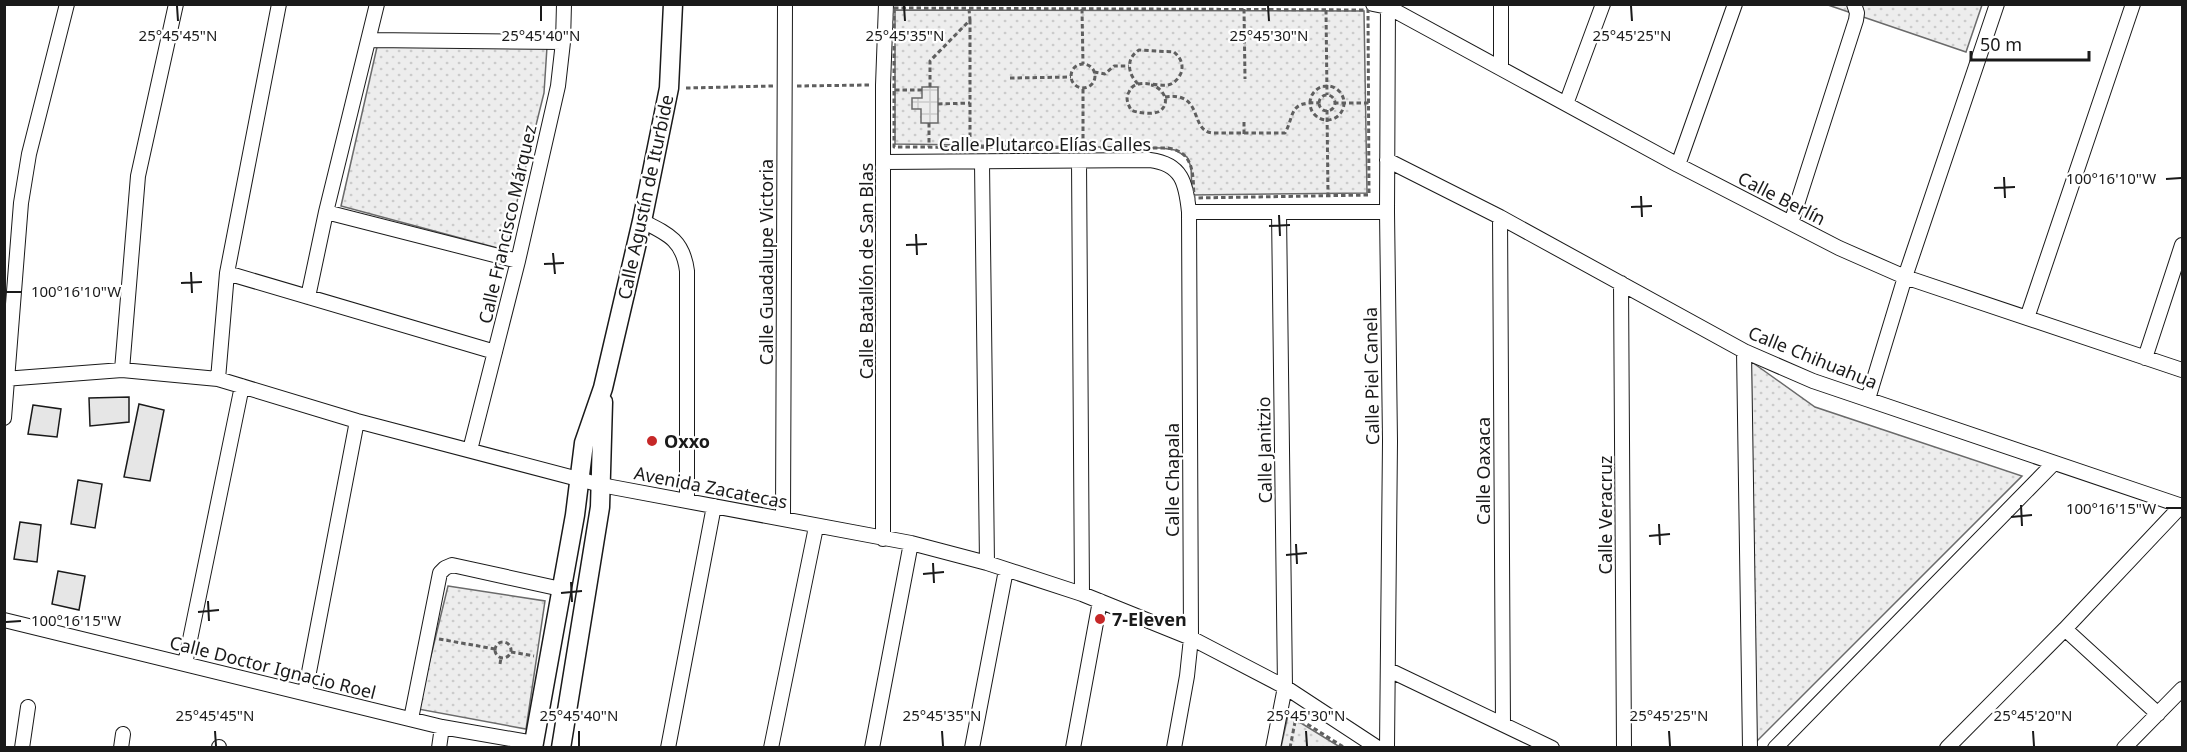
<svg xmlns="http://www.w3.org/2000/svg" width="2187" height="752" viewBox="0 0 2187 752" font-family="'Noto Sans',sans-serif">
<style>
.park{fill:url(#park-dots);stroke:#6a6a6a;stroke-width:1.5}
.plaza{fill:url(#plaza-grid);stroke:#6a6a6a;stroke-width:1.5}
.building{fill:#e6e6e6;stroke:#1a1a1a;stroke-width:1.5}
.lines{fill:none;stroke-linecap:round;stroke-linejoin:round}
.minor-casing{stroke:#1a1a1a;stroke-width:16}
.tertiary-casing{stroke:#1a1a1a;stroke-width:21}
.path{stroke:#5f5f5f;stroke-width:3;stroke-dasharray:4.5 3;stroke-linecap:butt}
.minor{stroke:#fff;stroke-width:14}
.tertiary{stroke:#fff;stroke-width:18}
.ticks{fill:none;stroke:#1a1a1a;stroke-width:2}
.poi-dot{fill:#c62828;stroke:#fff;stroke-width:2}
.labels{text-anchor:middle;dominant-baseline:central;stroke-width:4.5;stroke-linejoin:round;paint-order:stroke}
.street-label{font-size:18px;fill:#1a1a1a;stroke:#fff}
.poi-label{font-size:18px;font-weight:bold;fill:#1a1a1a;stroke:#fff;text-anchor:start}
.ticks-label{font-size:15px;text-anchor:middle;fill:#1a1a1a;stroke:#fff;stroke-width:4.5;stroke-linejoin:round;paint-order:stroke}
</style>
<defs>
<pattern id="park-dots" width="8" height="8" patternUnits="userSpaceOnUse" patternTransform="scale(1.5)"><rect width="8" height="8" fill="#ededed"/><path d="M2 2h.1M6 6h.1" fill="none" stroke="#cbcbcb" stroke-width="1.8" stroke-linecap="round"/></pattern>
<pattern id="plaza-grid" width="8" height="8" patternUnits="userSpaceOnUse" patternTransform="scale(1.5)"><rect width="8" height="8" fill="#ededed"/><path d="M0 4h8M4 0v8" fill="none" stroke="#cbcbcb"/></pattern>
</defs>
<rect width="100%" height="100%" fill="#fff"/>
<path class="park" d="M1828 5H1982L1966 52Z
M895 10 1364 11 1367 193 1192 195 1191 167 1187 157 1175 150 1161 148 895 144Z
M377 47H547L544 93 505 250 341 206Z
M1749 360 1815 407 2022 476 1752 746Z
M448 586 545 601 526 729 418 709Z
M1288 715 1340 747H1281Z"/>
<path class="plaza" d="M922 87H938V123H921V109H912V98H922Z"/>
<path class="building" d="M129 397V422L90 426 89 398Z
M139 404 164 410 150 481 124 477Z
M33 405 61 409 57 437 28 434Z
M78 480 102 484 95 528 71 524Z
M20 522 41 525 37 562 14 559Z
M58 571 85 576 79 610 52 604Z"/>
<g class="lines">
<defs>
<path id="minor" d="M1373 4 1388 7 1678 165 1839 248 1905 277 2182 370
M370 40 563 42
M1501 68V4
M1566 104 1603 4
M1387 160 1500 217 1744 351 1813 381 2182 506
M1079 161 1082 594
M884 162 1150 160C1182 164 1186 183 1189 212L1191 638 1187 676 1174 748
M982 163 987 563
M1678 165 1735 4
M326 212 518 261
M1189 212H1387
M1500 217 1503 724
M642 221C668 234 683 240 687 271V500
M1791 223 1856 20 1857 13 1854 4
M227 273 495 352
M1621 283 1624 748
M308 297 326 212 377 4
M2027 318 2133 4
M1744 351 1750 748
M2145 358 2182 245
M122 370 138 176 176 4
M4 379 122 370 218 379 357 421 601 485 911 543 987 563 1082 594 1191 638 1285 687 1378 748
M218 379 227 273 279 4
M1868 399 1905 277 1997 4
M4 418 21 203 29 154 67 4
M470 450 518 261 558 86 563 42 564 4
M783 519 785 4
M883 539V85L886 4
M4 620 442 727 534 743
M2065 629 2158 714
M185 664 242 386
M1389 670 1552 748
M305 693 357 421
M411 719 440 573 445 568 452 565 561 589
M22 748 28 707
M121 748 123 734
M219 748V747
M439 748 442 727
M668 748 714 506
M771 748 816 527
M872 748 911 543
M972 748 1006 570
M1073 748 1100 601
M1273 748 1285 687 1279 212
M1387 748 1390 441 1387 212 1388 4
M1775 748 2054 463
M1947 748 2065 629 2182 505
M2124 748 2182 689"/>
<path id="tertiary" d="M533 748 575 515 584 443 603 388 642 221 669 88 673 4
M561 748 600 507 603 402"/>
</defs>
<use href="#minor" class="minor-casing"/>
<use href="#tertiary" class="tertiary-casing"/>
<path class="path" d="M894 8 1368 10 1369 195 1194 198C1193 176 1195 152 1168 148L894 147Z
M1082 9 1083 64
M1244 9 1245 79
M1326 10 1327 95
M970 20V147
M1071 76a12 12 0 1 1 24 0a12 12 0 1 1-24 0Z
M1094 72 1105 74 1114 66H1129
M1010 78 1071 77
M1138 84C1128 74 1125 59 1139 50L1174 52C1180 57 1184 64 1181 73 1179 78 1174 84 1168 85 1156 87 1135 77 1129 92 1125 98 1128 104 1131 110 1137 113 1154 115 1160 111 1172 102 1162 87 1151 85
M797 86 869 85
M1310 103a17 17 0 1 1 34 0a17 17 0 1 1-34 0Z
M930 87V61L970 20 969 9
M686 88 773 86
M895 90H922
M1319 103a8 8 0 1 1 16 0a8 8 0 1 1-16 0Z
M1165 97C1204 91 1189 130 1212 133H1285C1295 115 1288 101 1319 103
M1334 103H1369
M938 104 970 103
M1327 110 1328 195
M929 123V147
M1244 134V122
M1083 146V88
M439 639 495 649
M495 650a8 8 0 1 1 16 0a8 8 0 1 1-16 0Z
M511 652 534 656
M500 664 501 658
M1290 748 1296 717 1345 748"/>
<use href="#minor" class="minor"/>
<use href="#tertiary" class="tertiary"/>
</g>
<path class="ticks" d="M177 6 178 21M541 6V21M904 6 905 21M1268 6 1269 21M1631 6 1632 21M2004 177 2005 198M2166 179 2181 178M1994 188 2015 187M1641 196 1642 217M1631 207 1652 206M1279 215 1280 236M1269 226 1290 225M916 234 917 255M906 245 927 244M553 253 555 274M544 264 564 263M191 272 192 293M181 283 202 282M6 292H21M2021 505 2022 526M2166 508H2181M2011 517 2032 515M1659 524 1660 545M1649 536 1670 534M1296 544 1297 564M1286 555 1307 553M933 563 934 583M923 574 944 572M571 582 572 602M561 593 582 591M208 601 209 621M198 612 219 610M6 622 21 621M215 731 216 746M579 731V746M942 731 943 746M1306 731 1307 746M1669 731 1670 746M2033 731 2034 746"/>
<g class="poi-dot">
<circle cx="652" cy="441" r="6"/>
<circle cx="1100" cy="619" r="6"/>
</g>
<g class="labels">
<g class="street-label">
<text x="1045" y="144">Calle Plutarco Elías Calles</text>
<text transform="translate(645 197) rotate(-78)">Calle Agustín de Iturbide</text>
<text transform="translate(1782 198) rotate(27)">Calle Berlín</text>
<text transform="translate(507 224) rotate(-77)">Calle Francisco Márquez</text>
<text transform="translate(766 262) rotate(-90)">Calle Guadalupe Victoria</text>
<text transform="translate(866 271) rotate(-90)">Calle Batallón de San Blas</text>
<text transform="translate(1813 357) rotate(22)">Calle Chihuahua</text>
<text transform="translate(1371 376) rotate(-91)">Calle Piel Canela</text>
<text transform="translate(1264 450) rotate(-91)">Calle Janitzio</text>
<text transform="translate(1483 471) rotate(-90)">Calle Oaxaca</text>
<text transform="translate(1172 480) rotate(-90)">Calle Chapala</text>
<text transform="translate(711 487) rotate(11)">Avenida Zacatecas</text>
<text transform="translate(1605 515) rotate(-90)">Calle Veracruz</text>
<text transform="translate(273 667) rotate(14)">Calle Doctor Ignacio Roel</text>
</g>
<g class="poi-label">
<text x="664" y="441">Oxxo</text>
<text x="1112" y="619">7-Eleven</text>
</g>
</g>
<g class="ticks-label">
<text x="178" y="41">25°45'45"N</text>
<text x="541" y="41">25°45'40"N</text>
<text x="905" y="41">25°45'35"N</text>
<text x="1269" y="41">25°45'30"N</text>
<text x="1632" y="41">25°45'25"N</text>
<text x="2111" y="184">100°16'10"W</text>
<text x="76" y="297">100°16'10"W</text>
<text x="2111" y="514">100°16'15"W</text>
<text x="76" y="626">100°16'15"W</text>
<text x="215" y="721">25°45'45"N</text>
<text x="579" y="721">25°45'40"N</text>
<text x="942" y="721">25°45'35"N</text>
<text x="1306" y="721">25°45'30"N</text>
<text x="1669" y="721">25°45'25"N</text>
<text x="2033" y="721">25°45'20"N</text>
</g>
<rect width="2187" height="752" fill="none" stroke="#1a1a1a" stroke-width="12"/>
<path d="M1971 51v9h118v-9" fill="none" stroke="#1a1a1a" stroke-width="3"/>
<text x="1980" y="51" font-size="18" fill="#1a1a1a" stroke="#ffffff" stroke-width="4.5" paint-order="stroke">50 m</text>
</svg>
